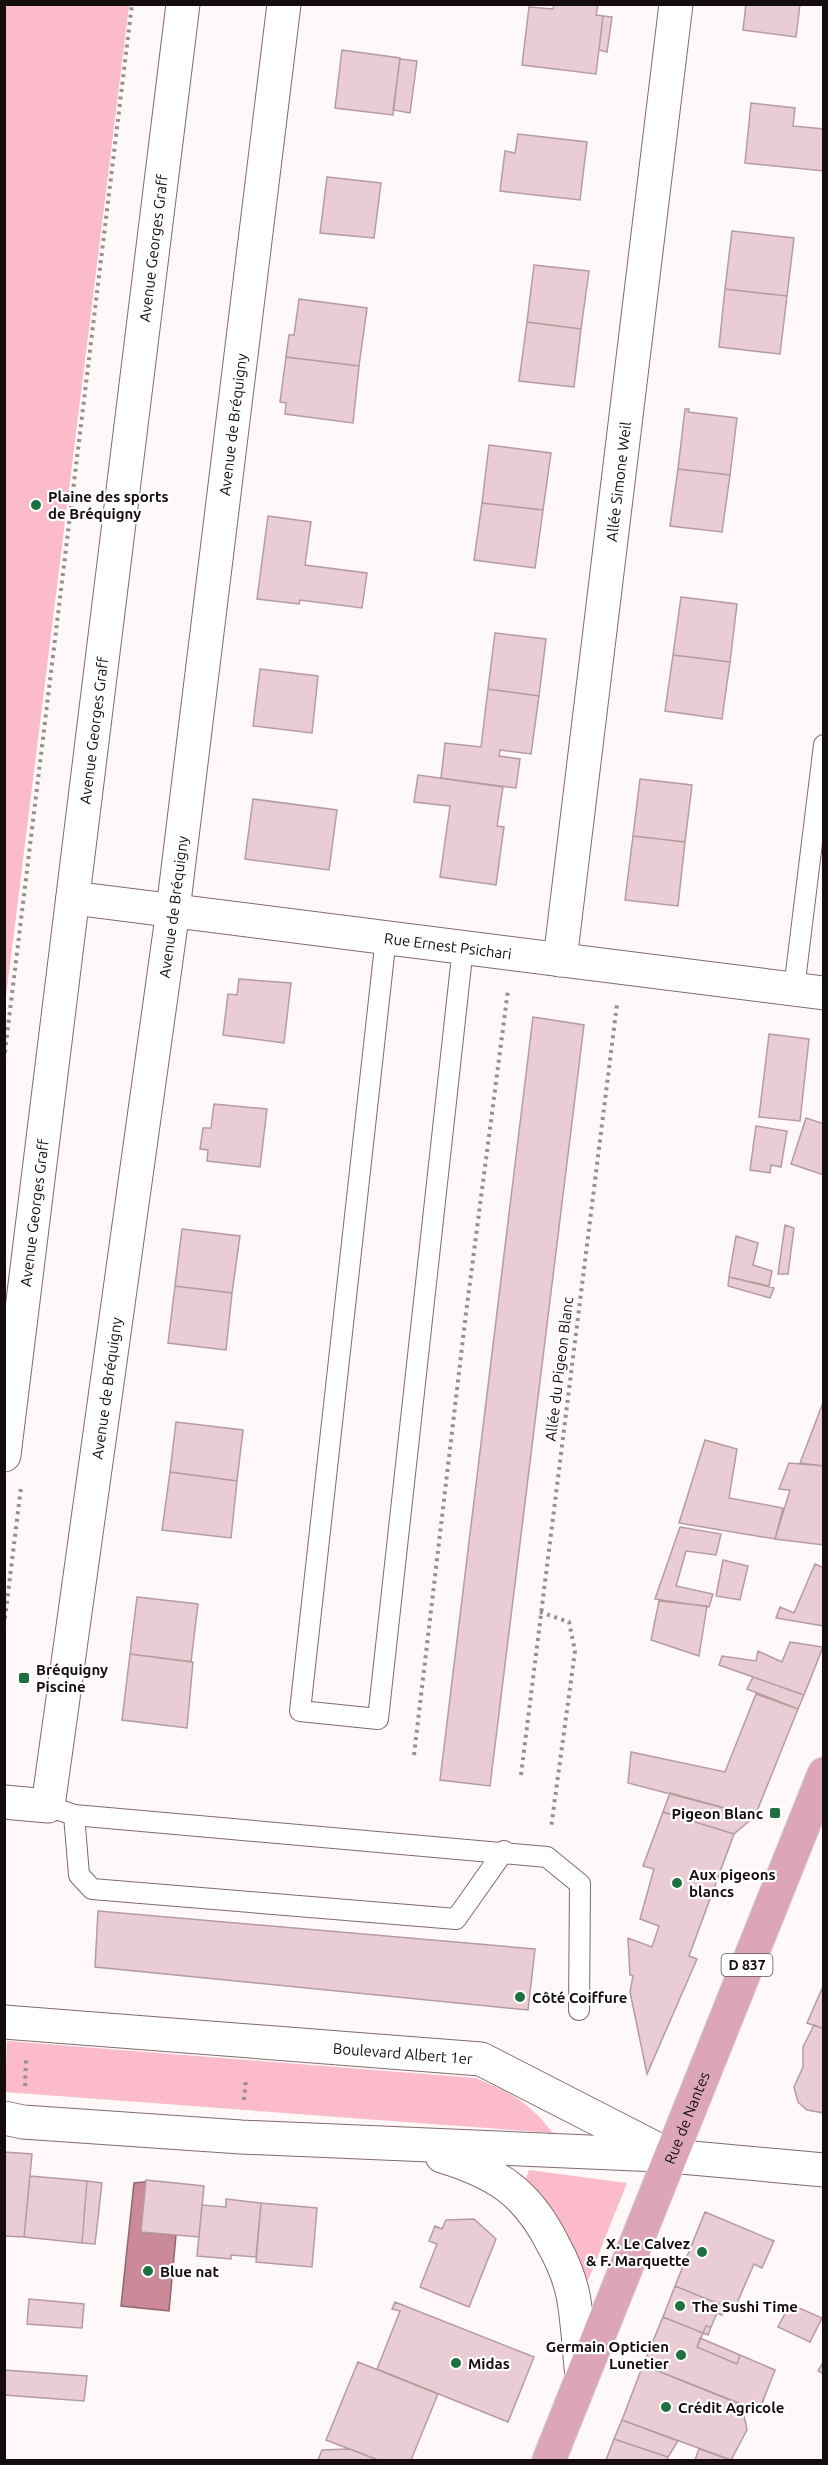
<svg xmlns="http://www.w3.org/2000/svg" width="828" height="2465" viewBox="0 0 828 2465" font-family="Ubuntu,sans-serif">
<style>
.green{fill:#fcbbca}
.water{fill:#ca8a9a;stroke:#946470;stroke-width:1.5}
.building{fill:#eacdd4;stroke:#b69ba0;stroke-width:1.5}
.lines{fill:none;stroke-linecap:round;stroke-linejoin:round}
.service-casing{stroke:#83696f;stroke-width:22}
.minor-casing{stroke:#83696f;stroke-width:35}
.tertiary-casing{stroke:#83696f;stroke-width:35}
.secondary-casing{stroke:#83696f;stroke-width:35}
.primary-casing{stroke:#d5d3d4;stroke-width:35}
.path{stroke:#968f90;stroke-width:4;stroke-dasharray:3 4.5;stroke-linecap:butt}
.service{stroke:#fff;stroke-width:20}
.minor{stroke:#fff;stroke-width:33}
.tertiary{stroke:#fff;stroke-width:33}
.secondary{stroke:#fff;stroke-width:33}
.primary{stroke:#dda6b6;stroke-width:33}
.poi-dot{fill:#1f7040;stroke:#fff;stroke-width:2}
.labels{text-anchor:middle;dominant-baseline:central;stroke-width:4.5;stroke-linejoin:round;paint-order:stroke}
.shield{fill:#fff;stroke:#5b5556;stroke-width:1.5}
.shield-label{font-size:14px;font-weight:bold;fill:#150c0e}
.street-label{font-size:15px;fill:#150c0e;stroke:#fff}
.poi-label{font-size:15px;font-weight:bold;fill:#150c0e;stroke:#fff;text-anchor:start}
</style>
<rect width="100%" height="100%" fill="#fef8f9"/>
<path class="green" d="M5 4 129 6 5 1005 4 5Z
M7 2041 476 2078C511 2093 529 2102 553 2133L5 2092Z
M529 2170 627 2183 588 2281 576 2255 525 2182Z"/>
<path class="water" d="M153 2181 141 2232 176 2235 169 2311 121 2306 134 2183Z"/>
<path class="building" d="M554 4H598L596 15 603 16 596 74 522 65 529 7 553 9Z
M746 4H800L796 37 743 30Z
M603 16 612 17 607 52 599 50Z
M342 50 400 58 393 115 335 108Z
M400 59 417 61 410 113 393 110Z
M751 103 795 108 793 126 824 129V171L745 163Z
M518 134 587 142 580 200 500 191 505 151 515 153Z
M327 177 381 183 374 238 320 233Z
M732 231 794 238 787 296 725 289Z
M534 265 589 271 581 329 527 322Z
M725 289 787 296 780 354 719 347Z
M299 299 367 308 359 366 286 357 289 335H294Z
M527 322 581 329 574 387 519 381Z
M286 357 359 366 353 423 285 414 286 403 280 402Z
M685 409H689L688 412 737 418 730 475 678 469Z
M489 445 551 453 543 510 482 503Z
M678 469 730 475 722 532 670 526Z
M482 503 543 510 535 568 474 560Z
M268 516 311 522 305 565 367 573 362 608 300 600 299 604 257 599Z
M681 597 737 604 730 662 673 655Z
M495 633 546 639 539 696 488 689Z
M673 655 730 662 722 719 665 711Z
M260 669 318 676 312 733 253 726Z
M488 689 539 696 531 754 500 750 499 756 520 759 516 788 441 778 445 743 481 747Z
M418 775 503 787 497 826 504 827 496 885 440 877 450 806 414 802Z
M640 779 692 785 685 842 633 836Z
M253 799 337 810 329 870 245 859Z
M633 836 685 842 678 906 625 900Z
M239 979 291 983 284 1043 223 1035 228 994 237 995Z
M533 1017 584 1025 490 1786 440 1780Z
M769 1034 809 1039 800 1121 759 1117Z
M214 1104 267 1109 260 1167 207 1161 208 1150 200 1149 203 1128H211Z
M806 1118 824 1124V1175L791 1164Z
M756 1126 787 1131 781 1167 771 1165 770 1173 750 1170Z
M785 1225 794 1228 788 1274H778Z
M182 1229 240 1236 232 1293 175 1286Z
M736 1236 758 1243 753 1265 772 1271 769 1286 729 1277Z
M729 1277 774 1288 770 1298 728 1286Z
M175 1286 232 1293 226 1350 168 1343Z
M824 1400V1466L800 1463Z
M176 1422 243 1430 237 1481 170 1472Z
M705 1440 737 1449 729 1498 783 1508 775 1539 679 1523Z
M789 1463 824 1466V1545L775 1539 790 1490 779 1489Z
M170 1472 237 1481 231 1538 162 1530Z
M680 1527 721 1534 716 1555 686 1551 676 1586 713 1594 709 1607 655 1599Z
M723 1560 748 1566 740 1600 716 1596Z
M815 1564 824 1568V1626L776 1618 780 1607 794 1613Z
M137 1597 198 1604 191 1662 130 1654Z
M659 1601 707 1606 699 1656 651 1640Z
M790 1642 823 1647 804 1695 719 1665 722 1656 756 1661 758 1651 782 1662Z
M130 1654 193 1662 187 1728 122 1720Z
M753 1677 804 1695 798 1709 747 1689Z
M756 1694 798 1709 755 1816 628 1783 631 1752 725 1772Z
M670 1793 755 1816 734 1834 663 1812Z
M663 1812 734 1834 689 1956 697 1959 647 2074 630 1992 633 1976 630 1975 628 1938 652 1947 659 1926 640 1919 654 1869 643 1866Z
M98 1911 535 1949 528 2010 95 1967Z
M824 1984V2029L807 2023Z
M814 2025 824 2029V2113L807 2110 798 2102 794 2087 803 2067V2047Z
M4 2152 32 2154 24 2237 4 2236Z
M30 2176 87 2181 82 2243 24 2237Z
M146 2180 204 2186 199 2237 141 2232Z
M87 2181 102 2183 95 2244 82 2243Z
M226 2199 261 2203 256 2257 231 2255V2259L197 2256 202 2205 226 2207Z
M261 2203 317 2208 312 2267 256 2262Z
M705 2212 774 2241 762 2268 754 2264 734 2310 675 2286Z
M474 2219 496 2239 469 2307 420 2287 437 2244 429 2241 435 2226 442 2229 446 2220Z
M675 2286 734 2310 733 2313 725 2309 722 2315 717 2313 711 2327 706 2326 703 2333 663 2317Z
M29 2299 84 2304 82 2328 27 2324Z
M395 2302 534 2357 508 2422 377 2369 400 2311 392 2309Z
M790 2304 822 2318 810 2342 778 2327Z
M663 2317 703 2333 697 2347 737 2364 740 2355 775 2370 759 2411 643 2365Z
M706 2326 711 2327 708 2335 703 2333Z
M700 2338 740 2355 737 2364 697 2347Z
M824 2361V2374L818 2371Z
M358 2362 438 2394 411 2460H378L326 2440Z
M643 2365 742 2405 747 2430 731 2460 622 2420Z
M4 2370 87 2376 84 2401 4 2395Z
M622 2420 678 2441 668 2457 614 2439Z
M614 2439 668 2457 667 2460H606Z
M350 2449 378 2460H318L322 2450Z
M699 2449 731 2460H695Z"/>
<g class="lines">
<defs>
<path id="service" d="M386 937 300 1711 378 1719 463 947
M794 989 824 745
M48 1806 74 1815 547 1857 580 1884 579 2010
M74 1815 79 1875 92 1889 456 1919 504 1851"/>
<g id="minor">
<path id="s1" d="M73 898 824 993"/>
<path id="s2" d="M560 960 676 4"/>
<path id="s3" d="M4 1802 48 1806 173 910 284 4"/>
</g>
<g id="tertiary">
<path id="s4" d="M4 1455 183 4"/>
<path d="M670 2156 824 2170"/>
</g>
<g id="secondary">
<path id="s5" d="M4 2022 481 2059 670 2156"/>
<path d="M4 2118 23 2122 241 2137 659 2155"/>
<path d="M442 2156C497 2173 527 2192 553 2244 562 2260 569 2276 573 2295 578 2321 579 2350 582 2377"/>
</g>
<g id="primary">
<path id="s6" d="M549 2460 824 1774"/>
</g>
</defs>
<use href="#service" class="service-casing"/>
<use href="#minor" class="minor-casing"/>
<use href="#tertiary" class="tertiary-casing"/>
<use href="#secondary" class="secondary-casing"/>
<use href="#primary" class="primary-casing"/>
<path class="path" d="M4 1060 132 4
M540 1612 569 1622 575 1651 551 1828
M4 1626 21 1487
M414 1755 466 1313 508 990
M521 1775 617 1004
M25 2086 26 2060
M244 2100 246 2078"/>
<use href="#service" class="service"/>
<use href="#minor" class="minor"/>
<use href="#tertiary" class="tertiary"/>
<use href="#secondary" class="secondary"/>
<use href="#primary" class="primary"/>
</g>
<g class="poi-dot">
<circle cx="36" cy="505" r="6"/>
<rect x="18" y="1672" width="12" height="12" rx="3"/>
<rect x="769" y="1807" width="12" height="12" rx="3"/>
<circle cx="677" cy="1883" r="6"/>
<circle cx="520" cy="1997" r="6"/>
<circle cx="702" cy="2252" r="6"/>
<circle cx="148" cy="2271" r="6"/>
<circle cx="680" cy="2306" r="6"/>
<circle cx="681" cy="2355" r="6"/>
<circle cx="456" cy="2363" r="6"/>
<circle cx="666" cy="2407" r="6"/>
</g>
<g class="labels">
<rect class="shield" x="721.5" y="1954" width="51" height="22" rx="4.5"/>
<g class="shield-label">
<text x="747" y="1965">D 837</text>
</g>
<g class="street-label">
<text stroke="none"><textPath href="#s4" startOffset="1216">Avenue Georges Graff</textPath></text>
<text stroke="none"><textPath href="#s3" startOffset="1438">Avenue de Bréquigny</textPath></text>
<text stroke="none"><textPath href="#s2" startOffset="482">Allée Simone Weil</textPath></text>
<text stroke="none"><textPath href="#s4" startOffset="730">Avenue Georges Graff</textPath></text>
<text stroke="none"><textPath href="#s3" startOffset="952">Avenue de Bréquigny</textPath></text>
<text stroke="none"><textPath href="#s1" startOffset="378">Rue Ernest Psichari</textPath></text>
<text stroke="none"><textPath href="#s4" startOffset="244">Avenue Georges Graff</textPath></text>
<text transform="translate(559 1369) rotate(-83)">Allée du Pigeon Blanc</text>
<text stroke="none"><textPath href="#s3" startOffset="466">Avenue de Bréquigny</textPath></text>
<text stroke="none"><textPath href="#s5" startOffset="400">Boulevard Albert 1er</textPath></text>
<text stroke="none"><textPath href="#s6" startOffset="369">Rue de Nantes</textPath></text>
</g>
<g class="poi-label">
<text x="48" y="496">Plaine des sports<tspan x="48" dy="17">de Bréquigny</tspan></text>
<text x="36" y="1669">Bréquigny<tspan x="36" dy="17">Piscine</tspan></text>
<text x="763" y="1813" text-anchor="end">Pigeon Blanc</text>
<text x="689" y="1874">Aux pigeons<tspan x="689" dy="17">blancs</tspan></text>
<text x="532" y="1997">Côté Coiffure</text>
<text x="690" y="2243" text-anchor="end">X. Le Calvez<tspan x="690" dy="17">&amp; F. Marquette</tspan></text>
<text x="160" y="2271">Blue nat</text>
<text x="692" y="2306">The Sushi Time</text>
<text x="669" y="2346" text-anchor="end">Germain Opticien<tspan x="669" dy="17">Lunetier</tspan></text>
<text x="468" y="2363">Midas</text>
<text x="678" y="2407">Crédit Agricole</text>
</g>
</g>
<rect width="828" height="2465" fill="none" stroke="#150c0e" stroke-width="12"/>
</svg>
